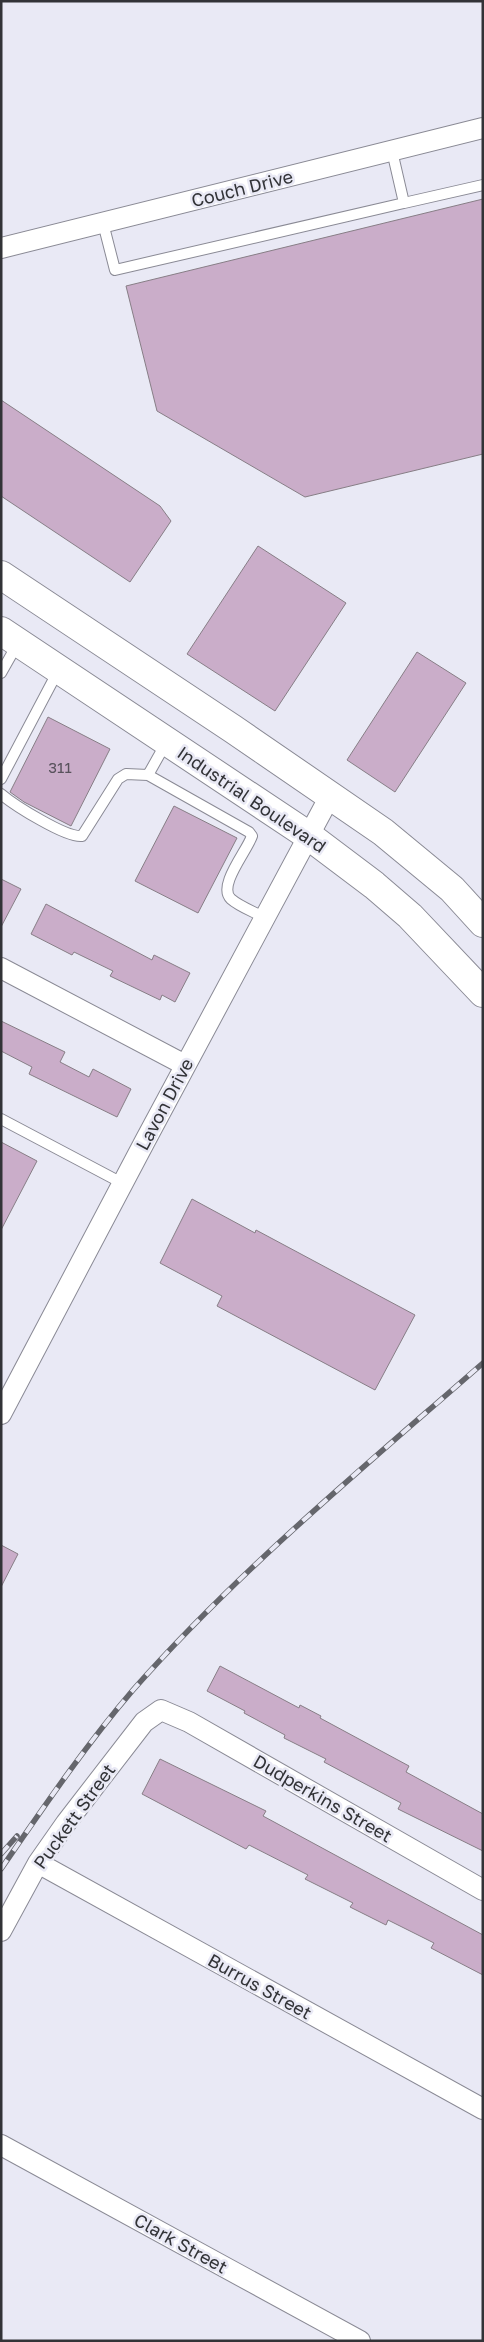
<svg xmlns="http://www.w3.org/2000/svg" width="484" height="2342" viewBox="0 0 484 2342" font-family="'Golos Text',sans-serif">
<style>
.building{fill:#caadc9;stroke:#877e86}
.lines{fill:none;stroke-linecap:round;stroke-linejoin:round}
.service-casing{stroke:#8a8a95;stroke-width:12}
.minor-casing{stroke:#8a8a95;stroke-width:22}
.secondary-casing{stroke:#8a8a95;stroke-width:30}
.service{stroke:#fff;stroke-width:10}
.minor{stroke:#fff;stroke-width:20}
.secondary{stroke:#fff;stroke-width:28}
.rail-casing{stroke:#65666c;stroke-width:5.5}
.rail{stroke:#e9e9f5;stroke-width:4;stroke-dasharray:11;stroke-linecap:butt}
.labels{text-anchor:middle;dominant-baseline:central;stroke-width:5;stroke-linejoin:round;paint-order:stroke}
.number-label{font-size:15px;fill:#58525c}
.street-label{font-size:18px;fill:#323337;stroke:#e9e9f5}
</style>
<rect width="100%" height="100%" fill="#e9e9f5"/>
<path class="building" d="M483 199V454L305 497 157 411 126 286Z
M1 400 160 506 171 521 130 582 1 496Z
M258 546 346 603 275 711 187 654Z
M417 652 466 683 395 792 347 760Z
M48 717 110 749 71 826 24 802 10 792Z
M174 806 237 838 198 913 135 881Z
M1 879 21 889 1 927Z
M46 904 152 960 154 955 190 973 175 1002 162 995 160 1000 110 976 113 971 74 952 72 955 31 934Z
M1 1021 65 1052 60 1062 89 1077 93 1069 131 1089 117 1117 29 1074 32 1067 1 1051Z
M1 1142 37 1161 1 1230Z
M192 1199 255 1233 256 1230 415 1315 375 1390 217 1306 222 1296 160 1263Z
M1 1545 18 1554 1 1587Z
M220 1666 299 1708 300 1705 321 1716 320 1718 409 1766 406 1772 483 1814V1851L398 1809 401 1803 324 1762 326 1759 284 1738 285 1735 244 1713 245 1711 207 1691Z
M160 1759 266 1811 263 1816 483 1935V1975L431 1948 434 1943 388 1920 386 1925 350 1907 353 1903 305 1879 308 1875 249 1845 246 1849 142 1794Z"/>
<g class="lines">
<defs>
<path id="service" d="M404 203 483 185
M103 223 115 270 404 203 392 151
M1 673 18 643
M148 775 166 743
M1 779 58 671
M1 794C14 805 66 838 82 836L118 779 126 774 148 775 249 832 252 836C247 851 217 886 231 899 240 907 255 912 265 918
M1 1119 122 1183"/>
<path id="minor" d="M1 248 483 128
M1 968 185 1065
M1 1414 145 1141 330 796
M38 1863 483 2109
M1 1931 38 1863 66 1823 144 1722 161 1710 189 1722 483 1890
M1 2145 360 2341"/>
<path id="secondary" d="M1 575 233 729 383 832 452 889 483 923
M1 631 309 836 374 885 410 916 483 993"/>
</defs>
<use href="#service" class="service-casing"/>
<use href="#minor" class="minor-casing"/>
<use href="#secondary" class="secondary-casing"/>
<use href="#service" class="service"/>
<use href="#minor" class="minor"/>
<use href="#secondary" class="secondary"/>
<defs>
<path id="rail" d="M1 1854 17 1836
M1 1869C43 1808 85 1746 133 1690 239 1570 363 1468 483 1363"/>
</defs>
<use href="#rail" class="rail-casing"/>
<use href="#rail" class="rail"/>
</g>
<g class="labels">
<g class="number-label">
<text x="60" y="767">311</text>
</g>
<g class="street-label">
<text transform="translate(242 188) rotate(-14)">Couch Drive</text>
<text transform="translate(252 799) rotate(34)">Industrial Boulevard</text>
<text transform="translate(164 1104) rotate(-62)">Lavon Drive</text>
<text transform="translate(323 1798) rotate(30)">Dudperkins Street</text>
<text transform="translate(74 1816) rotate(-54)">Puckett Street</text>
<text transform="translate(260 1986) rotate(29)">Burrus Street</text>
<text transform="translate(181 2243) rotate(29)">Clark Street</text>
</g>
</g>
<rect width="484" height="2342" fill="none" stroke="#323337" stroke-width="5"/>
</svg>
